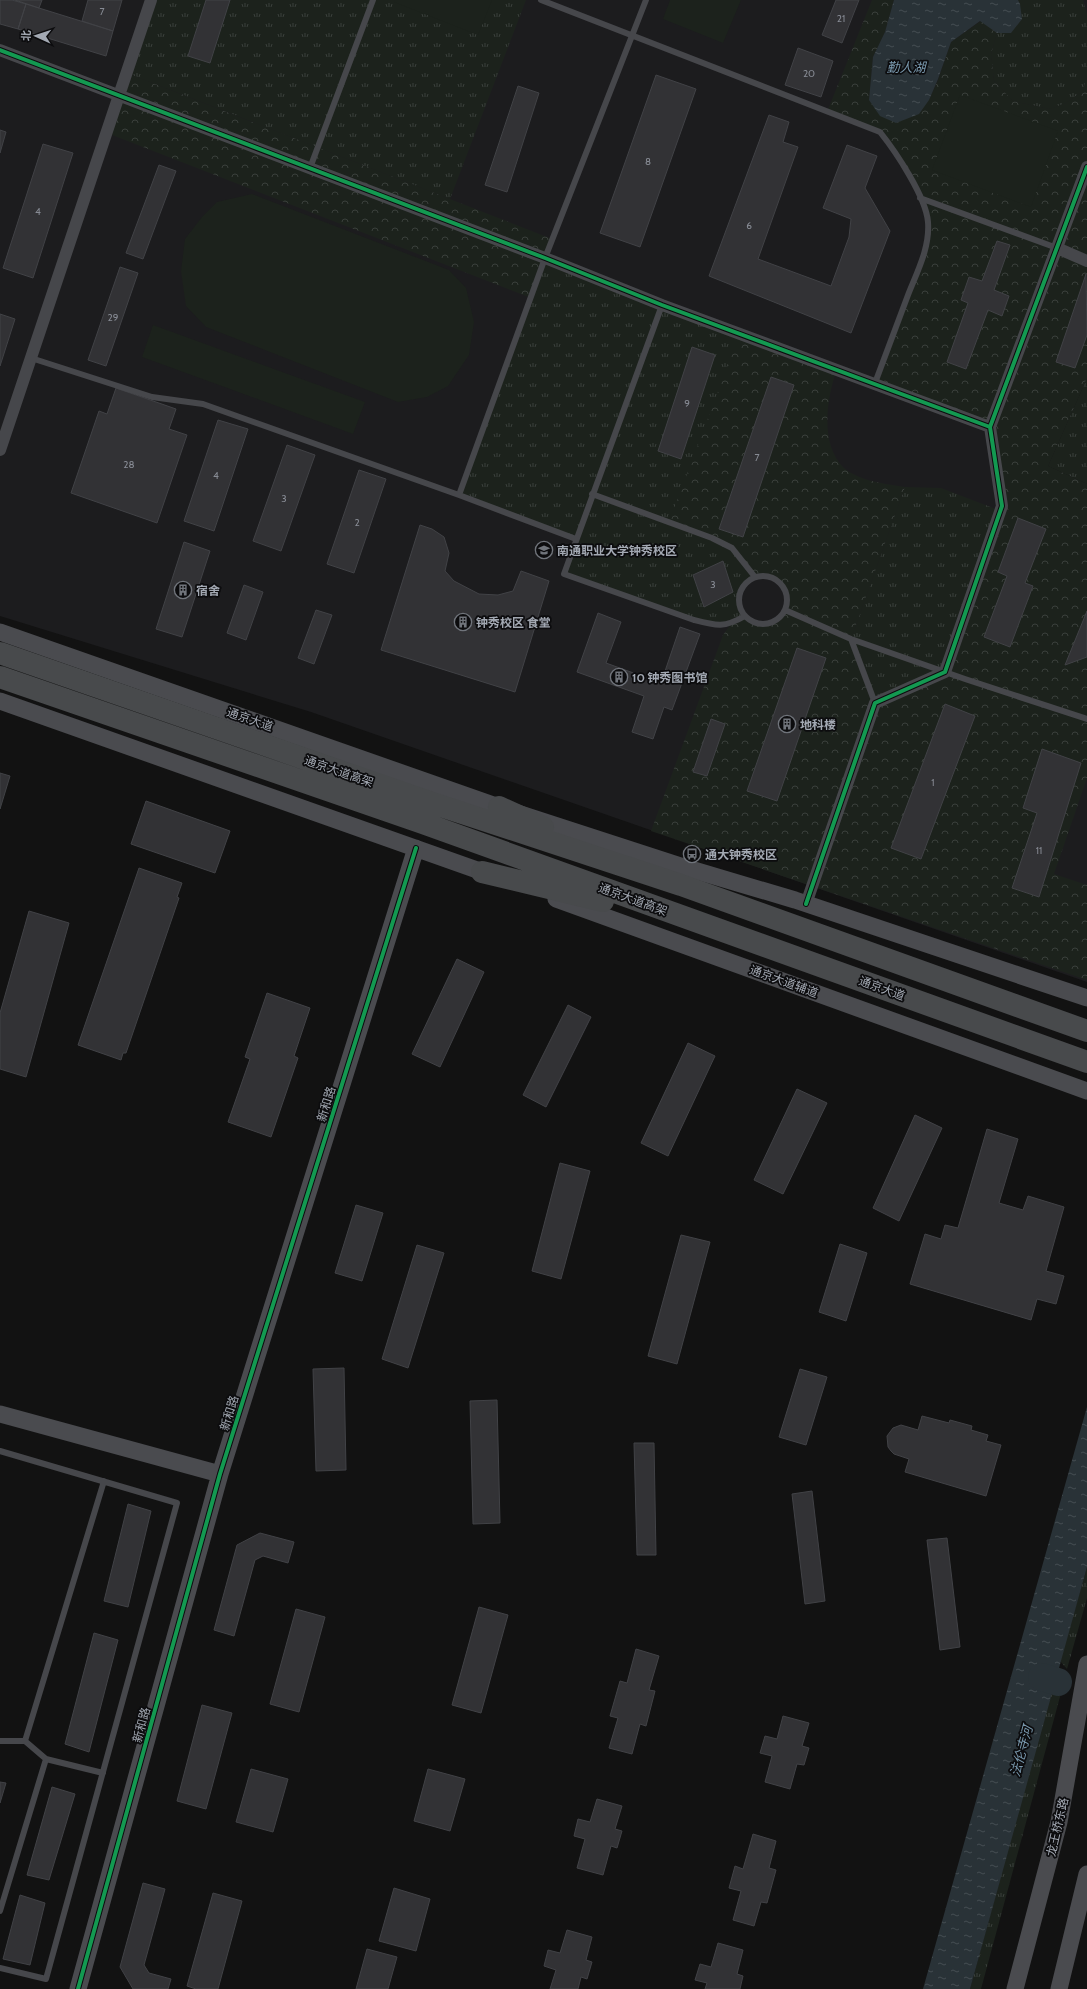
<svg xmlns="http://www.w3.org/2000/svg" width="1087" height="1989" viewBox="0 0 1087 1989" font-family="Cabin,'Noto Sans SC',sans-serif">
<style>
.built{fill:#1c1c1e}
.grass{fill:url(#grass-tufts)}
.forest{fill:url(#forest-crowns)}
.park{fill:#1c221c}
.water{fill:url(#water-ripples)}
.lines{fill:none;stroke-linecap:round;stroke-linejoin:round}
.river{stroke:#293237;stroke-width:28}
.building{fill:#323235;stroke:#414246}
.lane{stroke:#46474b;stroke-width:6}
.street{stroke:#46474b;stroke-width:12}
.secondary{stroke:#4a4b4f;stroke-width:17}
.highway{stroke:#484a4c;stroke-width:22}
.cycleway-casing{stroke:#0c0c0e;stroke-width:6}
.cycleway{stroke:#139951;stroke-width:4}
.labels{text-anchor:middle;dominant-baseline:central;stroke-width:3.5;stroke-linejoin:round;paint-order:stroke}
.number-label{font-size:10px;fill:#878b94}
.poi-label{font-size:12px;font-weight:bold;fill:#a3a9b3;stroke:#0c0c0e;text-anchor:start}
.street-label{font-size:12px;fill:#a3a9b3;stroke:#0c0c0e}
.water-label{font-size:13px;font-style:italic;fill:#7a99ae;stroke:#0c0c0e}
</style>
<defs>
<pattern id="grass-tufts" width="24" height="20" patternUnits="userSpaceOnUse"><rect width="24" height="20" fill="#1c221c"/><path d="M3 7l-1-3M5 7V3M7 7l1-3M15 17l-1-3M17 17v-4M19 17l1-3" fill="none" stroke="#3a3f3b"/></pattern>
<pattern id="forest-crowns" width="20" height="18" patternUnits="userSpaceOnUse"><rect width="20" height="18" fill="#1c221c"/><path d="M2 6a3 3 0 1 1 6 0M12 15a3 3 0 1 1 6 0" fill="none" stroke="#3a3f3b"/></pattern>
<pattern id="water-ripples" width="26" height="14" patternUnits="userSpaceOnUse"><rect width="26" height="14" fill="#293237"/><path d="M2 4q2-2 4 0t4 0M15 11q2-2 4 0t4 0" fill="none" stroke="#454d52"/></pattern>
</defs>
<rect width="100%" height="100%" fill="#121212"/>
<path class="built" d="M0 0H1087V378L1048 466 1087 484V982L311 712 0 616Z"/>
<path class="grass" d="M151 0H526L450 199 127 73Z
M1018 0H1083L1087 14V77L1083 91 1066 103 1050 109 1013 101 994 81 991 54 997 33H1011L1020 4Z
M545 258 740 333 732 548 755 577C739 586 735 600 745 616L715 625 564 574 576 539 459 495Z
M1087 378V484L1048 466Z
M905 487 941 488 1001 511 945 672 875 703 851 639Z
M1087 1567V1598L1067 1669 1060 1661Z
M1061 1693 981 1989H970L1050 1695Z"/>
<path class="forest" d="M872 0H894L885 32 873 57 869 100H929L938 80 951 42 981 21 997 33 991 54 994 81 1013 101 1050 109 1066 103 1083 91 1087 77V378L1048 466 1087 484V778L1054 874 1087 885V980L651 831 723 635 731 624 745 616C787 650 808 568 755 577L732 548 669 522 740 333 837 369C827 397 819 444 844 468 859 481 886 484 905 487L851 639 875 702 945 672 1001 511 990 427 875 383 926 247 928 222 920 198 880 132 827 112Z
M127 73 552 239 531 298 107 133Z"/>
<path class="park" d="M395 0H492L478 35 394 2Z
M670 0H741L723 43 663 19Z
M960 95 1058 131 1031 207 932 170Z
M252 194 449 270 466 288 474 322 469 355 448 386 427 397 398 402 206 327 186 306 181 271 185 239 202 217 217 202Z
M153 325 365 402 353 434 142 357Z"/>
<path class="water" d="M894 0H1018L1020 4 1022 19 1011 33H997L980 21 951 42 938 79 929 100 919 114 896 123 880 116 869 100 873 57 885 32Z
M1087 1407V1567L970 1989H923Z"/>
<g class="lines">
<path class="river" d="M1042 1677 1058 1682"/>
</g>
<path class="building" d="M0 0H12L26 4 18 29 0 24Z
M15 0H42L39 8Z
M88 0H122L113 31 82 21Z
M206 0H230L210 63 188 56Z
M836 0H859L842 43 822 35Z
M26 4 113 31 106 56 18 29Z
M798 48 833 61 821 97 785 85Z
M656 75 696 89 640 247 600 233Z
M518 86 539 93 507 192 485 185Z
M769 115 789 122 783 142 798 147 758 259 831 286 849 237 851 219 823 208 847 145 877 156 865 188 890 231 851 333 709 276Z
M0 130 6 132 0 153Z
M43 144 73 153 33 278 3 268Z
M159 165 176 171 143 259 126 253Z
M997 241 1010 245 994 290 1009 296 1002 316 988 310 966 369 947 362 968 303 961 300 969 277 982 281Z
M120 267 138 273 106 366 88 360Z
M1086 274 1087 335 1075 368 1056 362Z
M0 314 15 319 0 366Z
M692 347 715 355 681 459 658 451Z
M771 377 794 385 743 537 719 529Z
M116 388 176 409 169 429 187 435 157 523 71 493 99 411 107 414Z
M218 420 248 429 214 531 184 521Z
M287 445 315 455 281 551 253 541Z
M359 470 386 479 354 573 327 564Z
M1018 518 1046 529 1025 583 1033 586 1010 647 984 637 1007 576 998 572Z
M420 525 432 529 444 537 449 553 445 571 454 581 479 594 498 595 513 591 521 571 549 581 515 692 381 650Z
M184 542 210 551 182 637 156 629Z
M723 561 733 592 704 607 693 575Z
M244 585 263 592 246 640 227 633Z
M316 610 332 615 314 664 298 658Z
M1087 611V657L1065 665Z
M598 613 621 622 606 663 661 683 680 627 700 634 672 710 664 707 653 739 632 732 644 696 577 672Z
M797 648 826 658 777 801 747 791Z
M945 704 975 716 921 859 891 848Z
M711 719 725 724 707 776 693 772Z
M1042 749 1081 763 1039 897 1012 888 1037 813 1023 808Z
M0 773 10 776 0 809Z
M146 801 230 831 215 873 131 844Z
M139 868 182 883 177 897 179 898 126 1053H123L121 1060 78 1045Z
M29 911 69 923 26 1077 0 1069V1013Z
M457 959 484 972 440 1067 412 1054Z
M267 993 310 1008 294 1056 298 1058 271 1137 228 1122 250 1059 245 1057Z
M568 1005 591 1017 546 1107 523 1095Z
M688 1043 715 1056 668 1156 641 1143Z
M797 1089 827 1103 783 1194 754 1180Z
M915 1115 942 1128 899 1221 873 1208Z
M987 1129 1018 1139 999 1203 1023 1210 1028 1196 1064 1207 1046 1271 1064 1276 1056 1304 1037 1299 1031 1320 910 1284 925 1234 941 1239 945 1225 958 1228Z
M560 1163 590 1171 561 1279 532 1271Z
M356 1205 383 1213 362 1281 335 1273Z
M681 1235 710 1242 677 1364 648 1356Z
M840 1244 867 1253 846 1321 819 1312Z
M417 1245 444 1253 408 1368 382 1359Z
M344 1368 346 1470 316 1471 313 1369Z
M800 1369 827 1377 806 1445 779 1437Z
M497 1400 500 1523 473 1524 470 1401Z
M922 1416 949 1423 950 1420 972 1426 971 1430 988 1435 986 1441 1001 1445 986 1496 905 1472 909 1459 894 1454 891 1451 888 1447 887 1436 893 1428 901 1425 918 1430Z
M634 1443H654L656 1555H637Z
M812 1491 825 1601 805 1604 792 1494Z
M128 1504 151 1511 128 1607 104 1601Z
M260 1533 294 1542 288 1563 263 1556 255 1560 234 1636 214 1630 237 1545Z
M947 1538 960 1647 940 1650 927 1540Z
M479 1607 508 1615 481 1713 452 1705Z
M296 1609 325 1617 299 1712 270 1704Z
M94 1633 118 1640 89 1752 65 1744Z
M636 1649 659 1656 649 1690 655 1691 646 1726 640 1724 632 1754 609 1748 618 1718 610 1716 620 1681 627 1683Z
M202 1705 232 1713 206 1809 177 1801Z
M783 1716 809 1723 802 1746 809 1748 804 1765 797 1764 790 1789 765 1782 772 1756 760 1753 765 1736 777 1739Z
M251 1769 288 1779 273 1832 236 1822Z
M428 1769 465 1779 450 1831 414 1821Z
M0 1782 6 1783 0 1803Z
M52 1787 75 1794 49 1880 27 1875Z
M597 1799 622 1806 615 1829 622 1831 617 1848 611 1846 603 1875 577 1868 585 1839 574 1836 578 1819 590 1822Z
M753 1834 776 1841 769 1868 776 1870 767 1903 761 1902 754 1926 733 1920 741 1891 729 1888 735 1866 743 1869Z
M143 1883 165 1889 144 1965 149 1973 171 1979 168 1989H133L120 1967Z
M394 1888 430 1899 416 1951 379 1941Z
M213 1893 242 1901 218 1989H196L187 1986Z
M20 1895 45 1903 30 1965 3 1959Z
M567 1930 592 1937 586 1960 592 1962 587 1979 581 1977 578 1989H550L556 1970 544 1966 548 1950 560 1953Z
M718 1943 743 1950 737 1974 743 1976 740 1989H705L707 1983 695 1980 700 1964 711 1967Z
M367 1949 397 1957 388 1989H356Z"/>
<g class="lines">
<path class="lane" d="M541 0 880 132C896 152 926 197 928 222 930 248 917 272 908 295 897 324 886 354 875 383
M310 168 373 0
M920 198 1057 248
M662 305 564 574 694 620C717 626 724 628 745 616
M31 358 152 397 203 404 459 495 576 539
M592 494 712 538 732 548 755 577
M459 495 545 258 646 0
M739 600a24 24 0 1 1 48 0a24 24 0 1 1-48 0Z
M785 610 851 639 965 679 1087 719
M851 639 875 703
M0 1451 177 1503 46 1979 0 1968
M0 1741H25L46 1759 103 1773
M25 1741 104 1481
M0 1911 46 1759"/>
<path class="street" d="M0 50 545 258 662 305 990 427
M1057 248 1087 261
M0 450 151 0
M806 904 875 703 945 672 1002 506 990 427 1087 167"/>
<path class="secondary" d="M0 632 499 807 687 868 795 900 1087 998
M0 701 494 876
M556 899 1087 1091
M0 1414 220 1474
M78 1989 220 1474 416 848
M1015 1989 1059 1822 1087 1664
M1059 1989 1087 1874"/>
<path class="highway" d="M0 653 429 802 681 885 1087 1031
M0 677 423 823 1087 1062
M499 807 543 827
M482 872 603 901"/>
<defs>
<path id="cycleway" d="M0 50 545 258 662 305 990 427
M806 904 875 703 945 672 1002 506 990 427 1087 167
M78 1989 220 1474 416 848"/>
</defs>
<use href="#cycleway" class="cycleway-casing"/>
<use href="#cycleway" class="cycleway"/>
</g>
<defs>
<symbol id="university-ring" viewBox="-11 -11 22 22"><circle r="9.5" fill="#0c0c0e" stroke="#70747b" stroke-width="1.5"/><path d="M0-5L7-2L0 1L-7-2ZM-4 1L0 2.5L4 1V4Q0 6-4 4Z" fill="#70747b"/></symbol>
<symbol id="building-ring" viewBox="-11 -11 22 22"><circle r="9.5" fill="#0c0c0e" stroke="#70747b" stroke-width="1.5"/><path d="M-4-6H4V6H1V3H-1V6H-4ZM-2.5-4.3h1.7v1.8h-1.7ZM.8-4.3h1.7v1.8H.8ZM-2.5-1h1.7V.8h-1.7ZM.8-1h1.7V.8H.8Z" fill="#70747b"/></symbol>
<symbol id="bus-ring" viewBox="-11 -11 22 22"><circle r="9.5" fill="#0c0c0e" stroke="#70747b" stroke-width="1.5"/><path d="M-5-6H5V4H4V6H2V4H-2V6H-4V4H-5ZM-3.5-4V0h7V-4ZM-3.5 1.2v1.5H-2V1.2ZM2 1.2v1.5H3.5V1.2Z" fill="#70747b"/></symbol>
</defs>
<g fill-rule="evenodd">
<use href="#university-ring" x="534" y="540" width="20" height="20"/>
<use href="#building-ring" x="173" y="580" width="20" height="20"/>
<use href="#building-ring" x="453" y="612" width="20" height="20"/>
<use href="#building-ring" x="609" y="667" width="20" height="20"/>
<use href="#building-ring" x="777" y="714" width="20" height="20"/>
<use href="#bus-ring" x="682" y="844" width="20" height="20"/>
</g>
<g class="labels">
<g class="number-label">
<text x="102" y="11">7</text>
<text x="841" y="18">21</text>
<text x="809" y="73">20</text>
<text x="648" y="161">8</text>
<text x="38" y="211">4</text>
<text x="749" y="225">6</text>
<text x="113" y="317">29</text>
<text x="687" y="403">9</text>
<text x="757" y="457">7</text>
<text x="129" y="464">28</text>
<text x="216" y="475">4</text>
<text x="284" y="498">3</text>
<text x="357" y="522">2</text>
<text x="713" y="584">3</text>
<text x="933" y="782">1</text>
<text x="1039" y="850">11</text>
</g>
<g class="poi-label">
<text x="557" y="550">南通职业大学钟秀校区</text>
<text x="196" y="590">宿舍</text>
<text x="476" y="622">钟秀校区 食堂</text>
<text x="632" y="677">10 钟秀图书馆</text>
<text x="800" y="724">地科楼</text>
<text x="705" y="854">通大钟秀校区</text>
</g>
<g class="street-label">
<text transform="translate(250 719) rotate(19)">通京大道</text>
<text transform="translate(339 771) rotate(19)">通京大道高架</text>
<text transform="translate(633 899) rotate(20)">通京大道高架</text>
<text transform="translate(784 981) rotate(20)">通京大道辅道</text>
<text transform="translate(882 988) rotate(20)">通京大道</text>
<text transform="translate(326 1104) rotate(-73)">新和路</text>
<text transform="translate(229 1413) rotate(-73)">新和路</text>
<text transform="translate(141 1725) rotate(-75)">新和路</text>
<text transform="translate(1057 1827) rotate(-77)">龙王桥东路</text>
</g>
<g class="water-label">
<text x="906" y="67">勤人湖</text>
<text transform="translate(1021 1751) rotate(-75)">法伦寺河</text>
</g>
</g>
<g transform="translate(36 36) rotate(273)" stroke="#0c0c0e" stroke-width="3" paint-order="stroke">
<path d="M0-3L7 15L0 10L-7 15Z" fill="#a3a9b3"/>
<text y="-6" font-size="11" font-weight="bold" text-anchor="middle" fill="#a3a9b3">北</text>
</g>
</svg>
